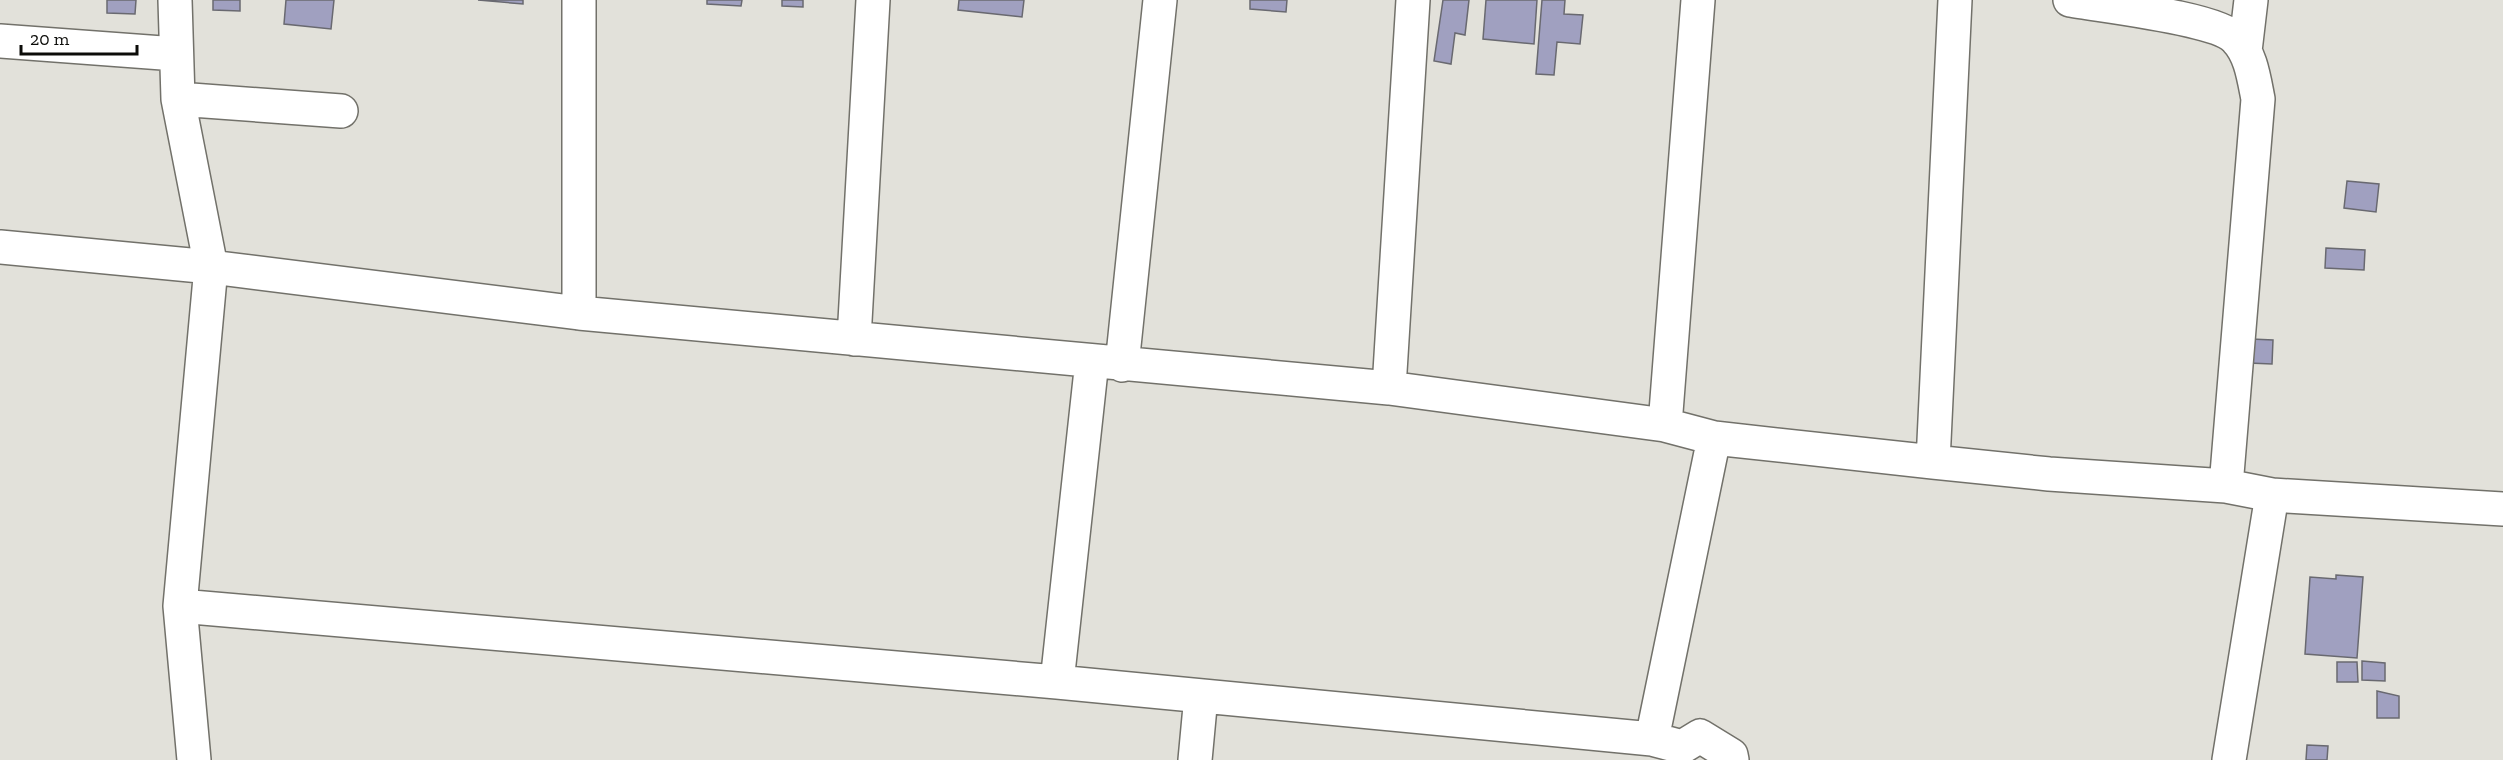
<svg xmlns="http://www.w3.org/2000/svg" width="2503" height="760" viewBox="0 0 2503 760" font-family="'Zilla Slab',serif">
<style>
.building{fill:#a0a0c0;stroke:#696970;stroke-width:1.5}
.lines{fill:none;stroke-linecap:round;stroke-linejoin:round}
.minor-casing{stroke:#72716a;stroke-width:36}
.minor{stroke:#fff;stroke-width:33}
</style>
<rect width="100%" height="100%" fill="#e2e1da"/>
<path class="building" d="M107 0H136L135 14 107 13Z
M213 0H240V11L213 10Z
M286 0H334L331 29 284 24Z
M478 0H523V4Z
M707 0H742L741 6 707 4Z
M782 0H803V7L782 6Z
M959 0H1024L1022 17 958 10Z
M1250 0H1287L1286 12 1250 9Z
M1443 0H1469L1465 35 1455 33 1451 64 1434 61Z
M1486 0H1537L1534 44 1483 39Z
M1542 0H1565L1564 14 1583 15 1580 44 1557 42 1554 75 1536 74Z
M2347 181 2379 184 2376 212 2344 208Z
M2326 248 2365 250 2364 270 2325 268Z
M2251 339 2273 340 2272 364 2249 363Z
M2336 575 2363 577 2357 658 2305 654 2310 577 2336 579Z
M2362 661 2385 663V681L2362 680Z
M2337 662H2357L2358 682H2337Z
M2377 691 2399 696V718H2377Z
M2307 745 2328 746 2327 760H2306Z"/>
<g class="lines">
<defs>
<path id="minor" d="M175 0 178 99 211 267 180 606 194 760
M579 0V313
M2070 0C2103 6 2217 18 2236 39 2251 54 2254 79 2258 99L2226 486
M0 41 176 54
M2245 51 2251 0
M178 99 341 111
M0 247 211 267 579 313 1389 388 1665 425 1714 438 1933 462 2049 474 2226 486 2272 495 2503 509
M854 339 873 0
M1122 365 1160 0
M1389 388 1413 0
M1665 425 1698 0
M1933 462 1955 0
M180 606 1057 682 1652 739 1682 747 1700 736 1731 755 1732 760
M1057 682 1092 361
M1652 739 1714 438
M1195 760 1201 696
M2229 760 2272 495"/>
</defs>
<use href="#minor" class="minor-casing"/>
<use href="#minor" class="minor"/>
</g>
<path d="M21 45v9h116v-9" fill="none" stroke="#0c0c09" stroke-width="3"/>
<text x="30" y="45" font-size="18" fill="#0c0c09" stroke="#ffffff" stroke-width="4.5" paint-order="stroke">20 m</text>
</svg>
